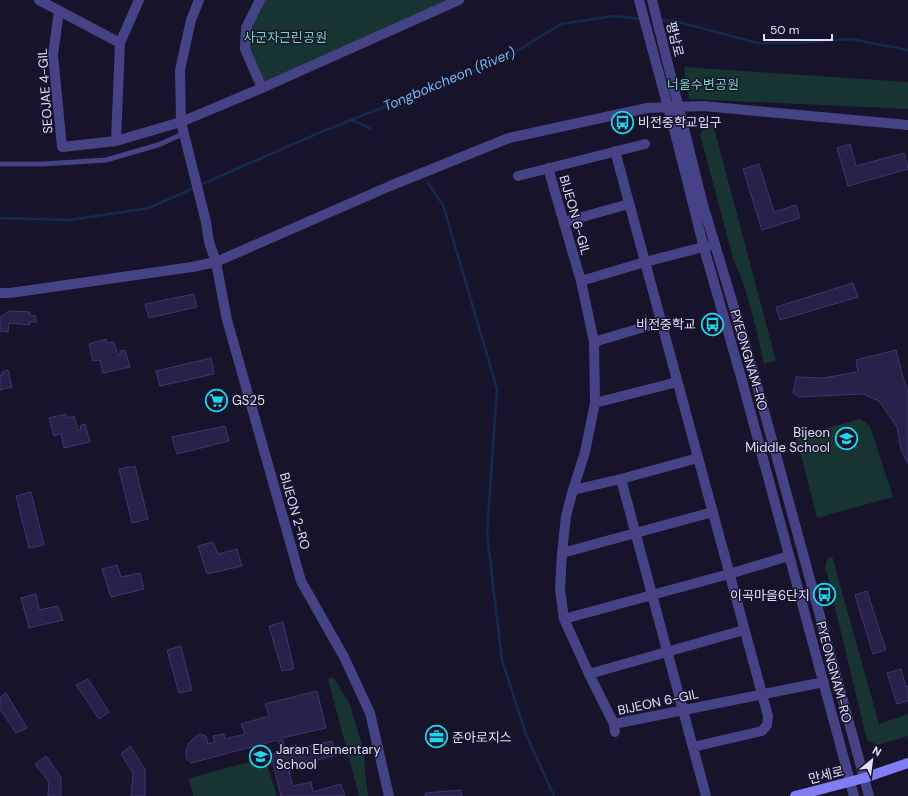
<svg xmlns="http://www.w3.org/2000/svg" width="908" height="796" viewBox="0 0 908 796" font-family="'DM Sans','Noto Sans KR',sans-serif">
<style>
.green{fill:#173332}
.lines{fill:none;stroke-linecap:round;stroke-linejoin:round}
.stream{stroke:#142a4d;stroke-width:2.5}
.building{fill:#292149;stroke:#413573}
.service{stroke:#454385;stroke-width:5}
.minor{stroke:#454385;stroke-width:10}
.tertiary{stroke:#454385;stroke-width:10}
.secondary{stroke:#817ef4;stroke-width:10}
.labels{text-anchor:middle;dominant-baseline:central;stroke-width:3;stroke-linejoin:round;paint-order:stroke}
.park-label{font-size:13px;fill:#70d7bd;stroke:#17132a}
.street-label{font-size:13px;fill:#e2dffc;stroke:#17132a}
.poi-label{font-size:13px;fill:#e2dffc;stroke:#17132a;text-anchor:start}
.water-label{font-size:14px;font-style:italic;fill:#76b9f3;stroke:#17132a}
</style>
<rect width="100%" height="100%" fill="#17132a"/>
<path class="green" d="M260 0H452L262 88 246 49V28Z
M684 67 908 82V109L689 99Z
M712 120 776 361 764 364 756 328 744 285 733 258 700 134Z
M860 419 870 426 893 497 817 518 796 436Z
M832 556 879 724 908 714V736L877 745 867 740 825 566 828 558Z
M333 677 349 702 364 751 365 771 368 796H359L328 679Z
M265 758 277 796H193L189 778Z"/>
<g class="lines">
<path class="stream" d="M661 20 679 22 757 43H797L851 39 908 50
M352 120 371 129
M428 183 443 205 497 389 487 534 502 660 526 734 554 796
M200 185 321 132 504 59 561 24 614 16 642 19
M0 218 70 220 149 208 194 188"/>
</g>
<path class="building" d="M850 144 856 166 904 153 908 169 848 186 837 148Z
M759 164 774 212 796 205 800 218 762 230 743 169Z
M853 283 858 297 780 320 776 307Z
M194 294 197 307 149 318 145 304Z
M10 311 30 312V315L36 316V322H30V325L9 323 8 332 0 331V317Z
M106 339 107 343 114 342 118 355H120V351L125 350 130 367 103 373 100 360 93 361 89 344Z
M896 350 904 381 908 391V464L901 450 897 427 879 401 863 394 799 397 793 393 796 377 823 378 858 372 856 360Z
M211 358 214 374 160 386 156 371Z
M8 370 12 387 0 390V374V376L3 375 2 372Z
M66 414 67 418 74 416 78 430 81 429 80 426 85 424 90 442 64 448 61 434 54 436 49 418Z
M225 426 229 441 177 454 172 437Z
M135 466 148 519 132 523 119 469Z
M31 492 44 545 29 548 16 496Z
M213 542 218 554 237 549 242 566 207 574 198 546Z
M117 565 121 577 140 573 144 589 111 597 102 569Z
M867 591 886 650 873 654 855 595Z
M36 594 39 610 58 606 63 620 29 628 21 598Z
M283 622 294 669 282 671 269 626Z
M181 646 192 690 179 693 167 650Z
M901 669 906 687 908 686V701L897 704 887 673Z
M88 679 109 712 99 719 76 685Z
M317 691 326 728 282 738 285 748 296 745 298 749 332 741 336 755 288 768 293 786 311 782 313 792 341 784 345 796H281L271 755 281 751 278 740 191 763 186 758V750L189 743 195 737 200 734 206 736 208 744 215 742 213 736 224 734 225 739 245 734 241 724 269 716 265 704Z
M6 693 27 728 16 733 0 709V697Z
M130 746 145 769V796H131L133 773 121 754Z
M46 756 61 777V796H48L49 782 35 764Z
M461 790 462 796H425V793Z"/>
<g class="lines">
<path class="service" d="M0 164H43L106 160 158 145 183 134"/>
<path class="minor" d="M39 0 120 43
M260 0 246 28 245 49 262 88
M59 11 53 55 62 147 116 141 181 122 262 88 459 0
M116 141 120 43 139 0
M615 151 768 716 767 725 762 731 693 747
M548 168 581 281 594 342 595 403 585 452 573 490 566 516 562 553 560 589 564 619 589 674 614 724 615 732
M518 176 645 144
M564 222 629 204
M581 281 645 262 715 244
M594 342 661 322
M595 403 677 382
M621 479 706 796
M573 490 621 479 698 458
M562 553 713 512
M564 619 729 574 789 556
M589 674 744 630
M614 724 824 682"/>
<path class="tertiary" d="M199 0 191 20 180 70 181 122 206 222 209 242 216 262 227 320 301 581 344 657 370 713 389 796
M639 0 675 133 704 248 741 377 854 796
M652 0 703 205 754 374 869 796
M0 293H10L192 267 216 262 390 186 509 138 647 108 703 106 908 125"/>
<path class="secondary" d="M795 796 864 778 908 763"/>
</g>
<defs>
<symbol id="bus-ring" viewBox="-11 -11 22 22"><circle r="9.5" fill="#17132a" stroke="#1cd7eb" stroke-width="1.5"/><path d="M-5-6H5V4H4V6H2V4H-2V6H-4V4H-5ZM-3.5-4V0h7V-4ZM-3.5 1.2v1.5H-2V1.2ZM2 1.2v1.5H3.5V1.2Z" fill="#1cd7eb"/></symbol>
<symbol id="supermarket-ring" viewBox="-11 -11 22 22"><circle r="9.5" fill="#17132a" stroke="#1cd7eb" stroke-width="1.5"/><path d="M-6-5.5h2.5l.6 2H6L4.5 2H-2.5L-4.4-4H-6ZM-1.5 3.2a1.3 1.3 0 1 0 .1 0ZM3 3.2a1.3 1.3 0 1 0 .1 0Z" fill="#1cd7eb"/></symbol>
<symbol id="school-ring" viewBox="-11 -11 22 22"><circle r="9.5" fill="#17132a" stroke="#1cd7eb" stroke-width="1.5"/><path d="M0-5L7-2L0 1L-7-2ZM-4 1L0 2.5L4 1V4Q0 6-4 4Z" fill="#1cd7eb"/></symbol>
<symbol id="office-ring" viewBox="-11 -11 22 22"><circle r="9.5" fill="#17132a" stroke="#1cd7eb" stroke-width="1.5"/><path d="M-6-3h4V-5.5h4V-3h4V5H-6ZM-1-4.5V-3h2v-1.5ZM-6 0V1H6V0Z" fill="#1cd7eb"/></symbol>
</defs>
<g fill-rule="evenodd">
<use href="#bus-ring" x="610" y="110" width="25" height="25"/>
<use href="#bus-ring" x="700" y="312" width="25" height="25"/>
<use href="#supermarket-ring" x="204" y="388" width="25" height="25"/>
<use href="#school-ring" x="834" y="426" width="25" height="25"/>
<use href="#bus-ring" x="812" y="582" width="25" height="25"/>
<use href="#office-ring" x="424" y="724" width="25" height="25"/>
<use href="#school-ring" x="248" y="744" width="25" height="25"/>
</g>
<g class="labels">
<g class="park-label">
<text x="285" y="37">사군자근린공원</text>
<text x="703" y="84">너울수변공원</text>
</g>
<g class="street-label">
<text transform="translate(675 39) rotate(76)">평남로</text>
<text transform="translate(45 91) rotate(-94)">SEOJAE 4-GIL</text>
<text transform="translate(575 215) rotate(74)">BIJEON 6-GIL</text>
<text transform="translate(749 360) rotate(74)">PYEONGNAM-RO</text>
<text transform="translate(295 511) rotate(74)">BIJEON 2-RO</text>
<text transform="translate(834 672) rotate(75)">PYEONGNAM-RO</text>
<text transform="translate(658 702) rotate(-12)">BIJEON 6-GIL</text>
<text transform="translate(826 775) rotate(-14)">만세로</text>
</g>
<g class="poi-label">
<text x="638" y="122">비전중학교입구</text>
<text x="696" y="324" text-anchor="end">비전중학교</text>
<text x="232" y="400">GS25</text>
<text x="830" y="432" text-anchor="end">Bijeon<tspan x="830" dy="15">Middle School</tspan></text>
<text x="810" y="595" text-anchor="end">이곡마을6단지</text>
<text x="452" y="737">준아로지스</text>
<text x="276" y="749">Jaran Elementary<tspan x="276" dy="15">School</tspan></text>
</g>
<g class="water-label">
<text transform="translate(449 79) rotate(-23)">Tongbokcheon (River)</text>
</g>
</g>
<g transform="translate(872 760) rotate(29)" stroke="#17132a" stroke-width="3" paint-order="stroke">
<path d="M0-3L7 15L0 10L-7 15Z" fill="#e2dffc"/>
<text y="-6" font-size="11" font-weight="bold" text-anchor="middle" fill="#e2dffc">N</text>
</g>
<path d="M764 34v6h68v-6" fill="none" stroke="#e2dffc" stroke-width="2"/>
<text x="770" y="34" font-size="12" fill="#e2dffc" stroke="#17132a" stroke-width="3" paint-order="stroke">50 m</text>
</svg>
